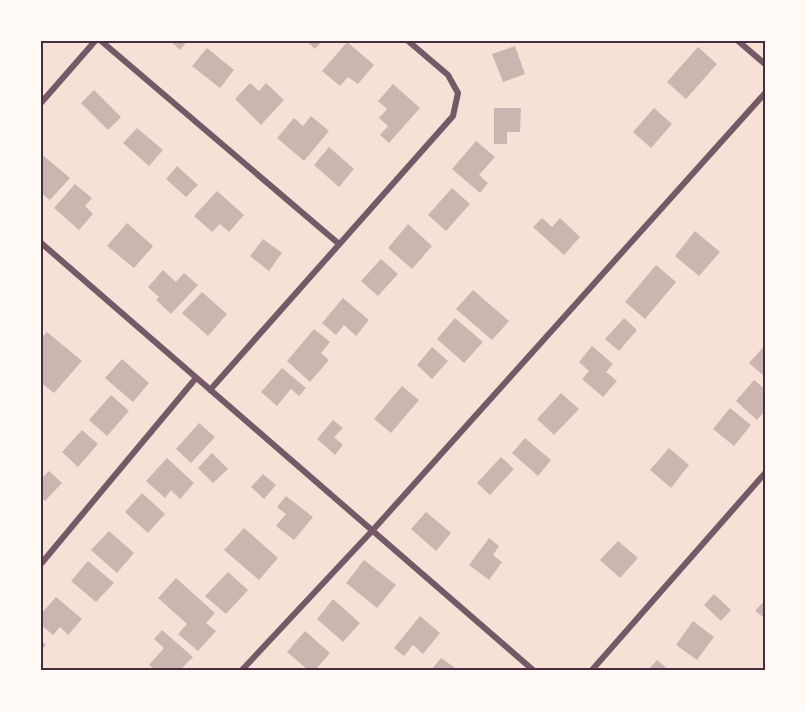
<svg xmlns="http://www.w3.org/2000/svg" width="806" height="711" viewBox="0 0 806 711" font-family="'Zilla Slab',serif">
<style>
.building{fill:#ccb4b1}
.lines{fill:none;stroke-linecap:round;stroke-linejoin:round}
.minor{stroke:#755966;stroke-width:6}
.neatline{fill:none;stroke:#4a2c40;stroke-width:2}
</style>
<rect width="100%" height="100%" fill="#f7e1d7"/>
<path class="building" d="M169 40H188L180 50Z
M305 40H323L315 49Z
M347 42 374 65 358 84 348 77 340 86 322 71Z
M515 46 525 74 503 82 492 54Z
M698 47 717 64 686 99 667 82Z
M207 48 234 70 220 88 192 66Z
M250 83 259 91 266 83 284 100 261 125 235 99Z
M393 84 420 108 389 143 380 135 388 126 379 118 387 109 378 101Z
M94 90 121 117 108 130 81 103Z
M494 108H521L520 132H507V144H494Z
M654 108 672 124 651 148 633 132Z
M311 116 329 131 304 161 277 138 294 118 303 126Z
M137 128 163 150 149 166 123 143Z
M476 141 495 157 479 175 488 183 480 193 452 169Z
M329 147 354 169 339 187 314 165Z
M40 153 70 178 50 200 40 192Z
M177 166 198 185 186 197 166 179Z
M75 184 92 198 85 206 93 214 79 230 54 208Z
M452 188 470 204 446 231 428 215Z
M217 191 244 215 229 232 220 224 212 232 194 216Z
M542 218 552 227 560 218 580 237 564 255 533 227Z
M127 223 153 246 134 268 107 246Z
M408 224 432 246 412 269 388 248Z
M695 231 720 252 699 276 675 256Z
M263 239 282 253 269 271 250 256Z
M381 259 398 274 378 296 361 281Z
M656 265 676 282 645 319 625 302Z
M163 270 176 282 184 273 198 285 171 314 156 300 159 297 148 287Z
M473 290 509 321 492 340 456 309Z
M202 292 227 314 208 336 182 313Z
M343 298 369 320 356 336 344 325 336 335 322 323Z
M455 318 483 342 464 363 437 339Z
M624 318 637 330 619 351 605 339Z
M314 329 330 342 321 353 329 360 310 382 287 361Z
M47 332 82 361 54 393 40 382V340Z
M766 344V378L749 363Z
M592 346 613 364 606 372 617 381 603 397 582 379 589 371 579 362Z
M432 347 448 361 432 379 417 365Z
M122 359 149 383 133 402 105 378Z
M282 368 306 388 299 396 291 389 277 406 261 392Z
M754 380 766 390V410L757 420 736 401Z
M402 386 419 400 391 433 374 419Z
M561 393 579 409 554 435 537 419Z
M111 395 129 411 107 436 89 420Z
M730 408 751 425 734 446 713 429Z
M333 420 343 428 334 437 343 445 335 455 317 439Z
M199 423 215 437 191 463 176 449Z
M82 430 98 444 78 467 62 452Z
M525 438 551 460 538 476 512 453Z
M669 448 689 465 671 488 650 470Z
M212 453 228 469 213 483 198 468Z
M501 457 514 469 490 495 477 483Z
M167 458 194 483 180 499 171 490 165 498 146 481Z
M49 471 62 483 45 501 40 497V480Z
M263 474 276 485 264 499 251 487Z
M142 493 165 514 148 533 125 512Z
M286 496 313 517 294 540 276 526 286 514 277 507Z
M426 512 451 533 436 551 411 529Z
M244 528 278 558 259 580 224 550Z
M109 531 134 553 117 573 91 550Z
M489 538 499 546 493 555 502 562 489 580 469 565Z
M618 541 638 558 620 578 600 560Z
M364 560 396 585 377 608 346 583Z
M88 561 114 583 96 602 71 581Z
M228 572 248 590 226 614 205 596Z
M176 578 215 613 206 623 216 631 198 651 178 634 187 624 158 598Z
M714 594 731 610 721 621 704 605Z
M56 597 82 619 68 635 60 627 53 635 40 624V615Z
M333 599 360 623 343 642 317 619Z
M766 599V619L755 611Z
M420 616 440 633 423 654 413 645 404 656 394 648Z
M693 621 714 637 697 660 676 645Z
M162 630 193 657 180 670H155L149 665 164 648 154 639Z
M305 631 330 653 315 670H308L287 652Z
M40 639 46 645 40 651Z
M441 658 458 670H431Z
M657 660 669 670H648Z"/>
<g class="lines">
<path class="minor" d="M100 40 339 244
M737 40 766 65
M40 104 96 40
M40 242 533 670
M210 390 453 116 458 93 448 75 407 40
M40 565 196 378
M242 670 372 531 766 92
M592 670 766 472"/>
</g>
<rect width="806" height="711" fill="none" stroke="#fffaf5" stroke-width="84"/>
<rect x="42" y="42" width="722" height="627" class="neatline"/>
</svg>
